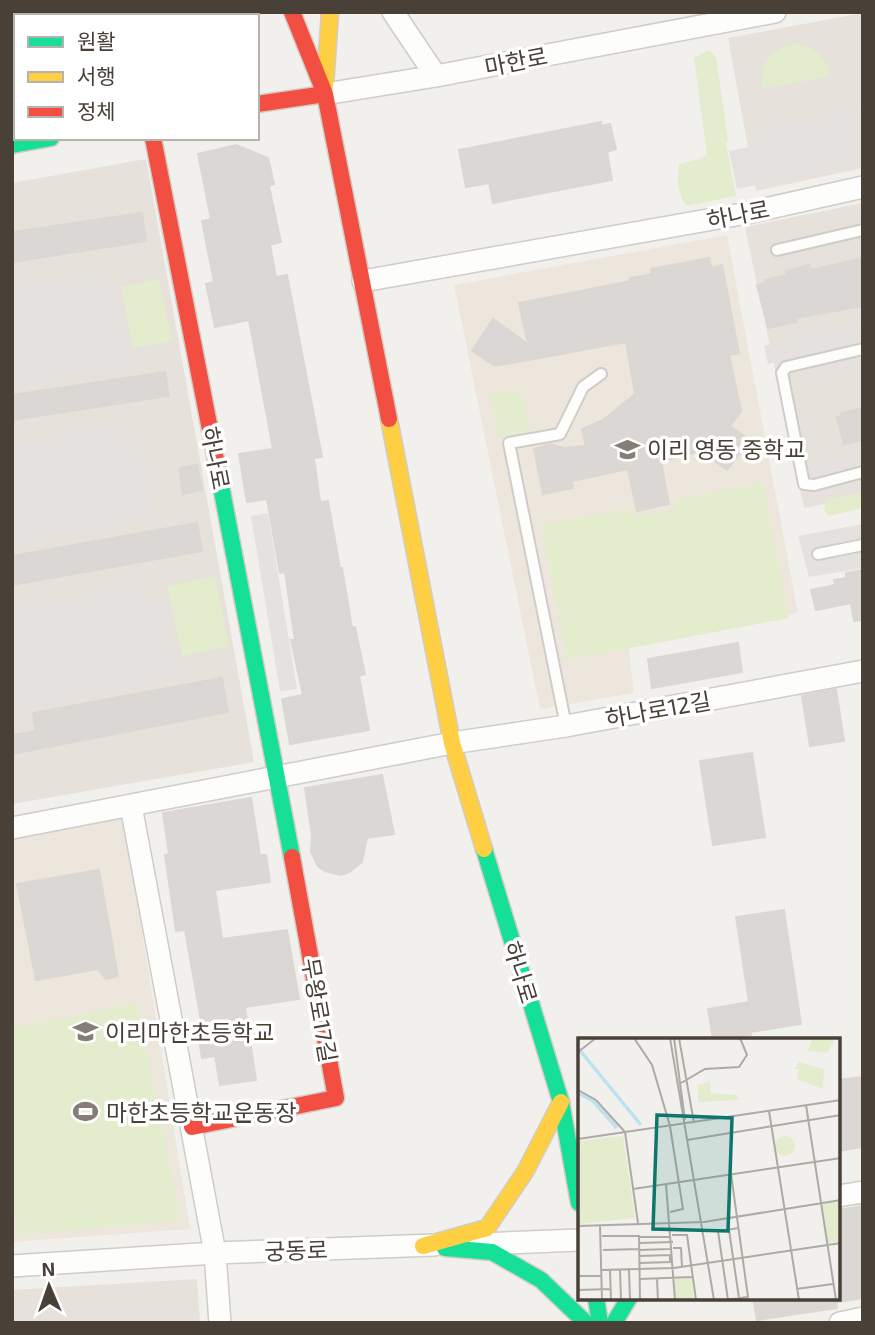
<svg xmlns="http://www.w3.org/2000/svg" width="875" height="1335" viewBox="0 0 875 1335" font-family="'Exo 2','Noto Sans KR',sans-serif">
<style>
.residential{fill:#e6e1da}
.education{fill:#ede6dc}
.green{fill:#e3eccd}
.parking{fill:#e4e1de}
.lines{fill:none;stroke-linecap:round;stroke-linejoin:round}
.stream{stroke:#bee1f0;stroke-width:6}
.building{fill:#dad7d4;stroke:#dbd7d2;stroke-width:2}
.lane-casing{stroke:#cfccc9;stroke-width:14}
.street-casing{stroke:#cfccc9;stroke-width:24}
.fast-casing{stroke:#d2ccc4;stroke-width:19}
.slow-casing{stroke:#d2ccc4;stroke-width:19}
.jam-casing{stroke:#d2ccc4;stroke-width:19}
.lane{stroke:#fdfdfc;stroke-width:10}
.street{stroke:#fdfdfc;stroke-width:21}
.fast{stroke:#16e098;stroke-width:16}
.slow{stroke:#ffcf43;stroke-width:16}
.jam{stroke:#f24e42;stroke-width:16}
.labels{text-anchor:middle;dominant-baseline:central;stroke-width:7;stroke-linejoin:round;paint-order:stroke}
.street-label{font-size:23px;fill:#494138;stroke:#fff}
.poi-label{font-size:23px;fill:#494138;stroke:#fff;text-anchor:start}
.inset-river{fill:none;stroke:#bee1f0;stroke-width:3.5}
.inset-road{fill:none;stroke:#aeaaa5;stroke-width:2}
.view{fill:#0f766e;fill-opacity:0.15;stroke:#0f766e;stroke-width:3.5}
.inset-edge{fill:none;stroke:#494138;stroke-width:3.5}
</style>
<rect width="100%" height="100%" fill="#f2f0ed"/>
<path class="residential" d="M863 13V168L756 191 728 38Z
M146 159 254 762 12 804V183Z
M863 203V496L804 508 745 227Z
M197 1279 200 1323H12V1290Z"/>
<path class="education" d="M727 235 798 613 628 644 634 693 540 709 454 285Z
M123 814 190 1229 12 1242V834Z"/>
<path class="green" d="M800 44C818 50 826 58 831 76L762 89C759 62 773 45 800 44Z
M709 50 716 57 728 140 726 144 736 196 686 206C678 193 676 180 679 164L700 159 707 154 694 58Z
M159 279 172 341 133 348 121 287Z
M521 389 530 431 498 438 489 395Z
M763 483 789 618 567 660 541 525 630 508 632 517 677 509 675 499Z
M863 492V508L829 516 824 510 826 500Z
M215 576 229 646 182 656 167 586Z
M137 1003 181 1221 19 1235 12 1196V1028Z"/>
<path class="parking" d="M863 110V163L737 189 729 151 758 145 753 128Z
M93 272 96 287 116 283 132 366 12 388V288Z
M863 323V364L806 376 799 356 768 364 764 346Z
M113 425 117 440 137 436 153 519 12 546V445Z
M863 450V487L810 499 803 465Z
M268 513 297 689 280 691 251 516Z
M863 524V568L809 577 798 536Z
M141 585 144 599 164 596 180 678 12 711V610Z"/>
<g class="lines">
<path class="stream" d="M95 12 96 16"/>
</g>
<path class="building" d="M601 122V126L610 124 616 149 607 152 612 180 493 203 489 183 466 187 459 150Z
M236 145 268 158 274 184 269 186 281 242 270 245 276 277 287 275 322 457 314 458 320 502 328 501 340 568H342L352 628 355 627 365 674 359 676 369 730 290 744 282 699 303 695 291 640H295L285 572 280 573 267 499 247 502 239 454 273 449 249 320 215 327 206 284 214 282 202 221 211 219 198 154Z
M142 213 146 241 12 262V232Z
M709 258 711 268 722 265 739 353 729 355 741 411 730 426 750 440 727 470 700 451 661 462 669 504 637 511 628 469 572 481 573 488 543 494 534 449 550 444 563 448 586 446 582 429 603 420 635 394 626 342 495 366 472 351 493 319 528 344 519 303 631 281 630 278 652 274 651 269Z
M863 258V306L796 318 797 322 768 328 757 285 766 283 765 280 787 275 786 271 809 265 811 270Z
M165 372 169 396 12 420V395Z
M863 408V440L844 444 837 417 842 416 841 413Z
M197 465 202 490 183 494 179 468Z
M197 523 202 551 12 585V556Z
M863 570V620L854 621 851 603 816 610 811 590 835 585 834 580 846 578V573Z
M738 643 742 672 652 688 648 659Z
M222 678 228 712 12 754V735L36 731 33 713Z
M836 689 844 741 810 746 802 696Z
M752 753 765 837 713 845 700 761Z
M382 775 394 834 367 838 362 862 349 872 341 875 325 871 318 866 311 852 312 836 305 788Z
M251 798 260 855H266L270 882 215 890 222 939 287 930 299 999 245 1007 256 1080 220 1085 215 1056 202 1058 198 1033 203 1032 185 930 176 931 165 855 169 854 163 813Z
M99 870 118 976 106 979 98 969 36 980 17 884Z
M784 910 801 1024 750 1032 751 1035 713 1039 708 1009 749 1002 736 917Z
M863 1077V1147L838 1151V1080Z
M863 1206V1298L838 1302V1210Z
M753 1298H836L837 1308 757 1320Z"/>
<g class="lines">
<defs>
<path id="lane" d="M777 250 863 230
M863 349 786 367 782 373 804 484 814 485 863 472
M818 554 863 545
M566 726 509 443 560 434 583 387 601 374"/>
<path id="street" d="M116 12 117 16
M393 12 436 76
M325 94 436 76 775 12
M363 281 747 213 863 187
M131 806 215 1253 220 1323
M12 828 452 743 566 726 863 671
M838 1196 863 1192
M480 1244 579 1240
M12 1266 215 1253 434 1245
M840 1323 863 1318"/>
<path id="fast" d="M12 145 51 138
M216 460 292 857
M484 849 561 1102 579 1203
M445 1248 492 1252 541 1280 586 1323
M596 1298 600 1323
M614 1323 629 1298"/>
<path id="slow" d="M325 86 330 12
M389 419 452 743 484 849
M423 1246 487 1228 525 1172 561 1102"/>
<path id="jam" d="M292 12 325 94 389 419
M257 104 325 94
M153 138 216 460
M192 1127 336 1098 292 857"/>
</defs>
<use href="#lane" class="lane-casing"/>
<use href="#street" class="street-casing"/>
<use href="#fast" class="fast-casing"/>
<use href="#slow" class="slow-casing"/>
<use href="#jam" class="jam-casing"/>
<use href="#lane" class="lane"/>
<use href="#street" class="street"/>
<use href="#fast" class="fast"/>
<use href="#slow" class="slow"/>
<use href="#jam" class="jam"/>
</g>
<defs>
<symbol id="school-bare" viewBox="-9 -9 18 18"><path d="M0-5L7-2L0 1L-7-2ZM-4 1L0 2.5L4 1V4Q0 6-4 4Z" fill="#847e77" stroke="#fff" stroke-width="2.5" paint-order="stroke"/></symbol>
<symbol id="stadium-bare" viewBox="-9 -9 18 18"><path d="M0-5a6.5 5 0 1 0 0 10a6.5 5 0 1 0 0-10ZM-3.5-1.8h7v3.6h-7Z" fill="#847e77" stroke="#fff" stroke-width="2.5" paint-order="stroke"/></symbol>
</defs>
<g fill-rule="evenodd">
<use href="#school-bare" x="610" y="432" width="35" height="35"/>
<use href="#school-bare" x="68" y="1014" width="35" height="35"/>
<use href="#stadium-bare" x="68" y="1094" width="35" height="35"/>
</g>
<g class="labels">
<g class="street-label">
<text transform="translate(516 61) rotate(-11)">마한로</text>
<text transform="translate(738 214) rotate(-11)">하나로</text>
<text transform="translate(216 458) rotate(79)">하나로</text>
<text transform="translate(658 709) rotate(-10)">하나로12길</text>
<text transform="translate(521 972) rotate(73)">하나로</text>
<text transform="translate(320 1010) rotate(80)">무왕로17길</text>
<text transform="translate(296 1250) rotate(-2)">궁동로</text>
</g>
<g class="poi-label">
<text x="647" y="449">이리 영동 중학교</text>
<text x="105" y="1032">이리마한초등학교</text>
<text x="106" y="1112">마한초등학교운동장</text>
</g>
</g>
<g transform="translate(578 1038)">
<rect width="262" height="262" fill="#f2f0ed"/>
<path d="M235 0H252L256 3 249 15 229 13ZM221 24 246 31 245 51 219 41 221 31H216ZM132 43V55L159 57 161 62 120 64V47ZM45 98 57 180 0 186V103ZM197 108a10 10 0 1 1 20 0a10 10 0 1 1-20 0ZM262 163V203L250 205 244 166ZM113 240 116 262H97V241Z" fill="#e3eccd"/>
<path class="inset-river" d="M0 10 63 87M0 55 15 63 39 90"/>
<path class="inset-road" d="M56 0 74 27 92 88 105 171 92 174M92 0 136 262M96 0 107 82M101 0 116 85M0 14 18 0M103 45 127 31 161 29 169 17 162 0M0 52 18 62 47 94 60 185M228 67 258 262M191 73 221 262M0 101 263 62M109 102 263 77M88 146 97 262M55 151 263 120M0 188 126 184 263 162M22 188 24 262M151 192 161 260M94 197H109L118 262M24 198H61L62 262M61 199H92M61 205 95 204M95 210H103L104 229M25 212 61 211M61 212 92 211M61 218 92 217V224L62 225M23 232 96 230 263 205M32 232 33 262M42 232 43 262M51 232 52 262M0 238H23M62 241 115 239M79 241 80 262M218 251 255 246M0 252 33 251M147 262 170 259 153 136M150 262 140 193 161 190"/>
<path class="view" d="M79 77 154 80 150 193 75 191Z"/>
<rect width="262" height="262" class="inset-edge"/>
</g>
<rect width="875" height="1335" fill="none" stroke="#494138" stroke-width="28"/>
<rect x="14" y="14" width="245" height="126" fill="#ffffff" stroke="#b6b3af" stroke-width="2"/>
<rect x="28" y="37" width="35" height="10" fill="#16e098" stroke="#b6b3af" stroke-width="2"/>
<text x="77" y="49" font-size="21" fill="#494138">원활</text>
<rect x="28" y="72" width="35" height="10" fill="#ffcf43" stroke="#b6b3af" stroke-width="2"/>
<text x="77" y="84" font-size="21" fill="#494138">서행</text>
<rect x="28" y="107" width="35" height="10" fill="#f24e42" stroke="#b6b3af" stroke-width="2"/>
<text x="77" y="119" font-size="21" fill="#494138">정체</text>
<g transform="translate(49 1286) rotate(358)" stroke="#ffffff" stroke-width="5" paint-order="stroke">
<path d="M0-5L12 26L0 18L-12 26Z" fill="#494138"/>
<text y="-10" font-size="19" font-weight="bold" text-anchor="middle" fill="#494138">N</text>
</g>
</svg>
